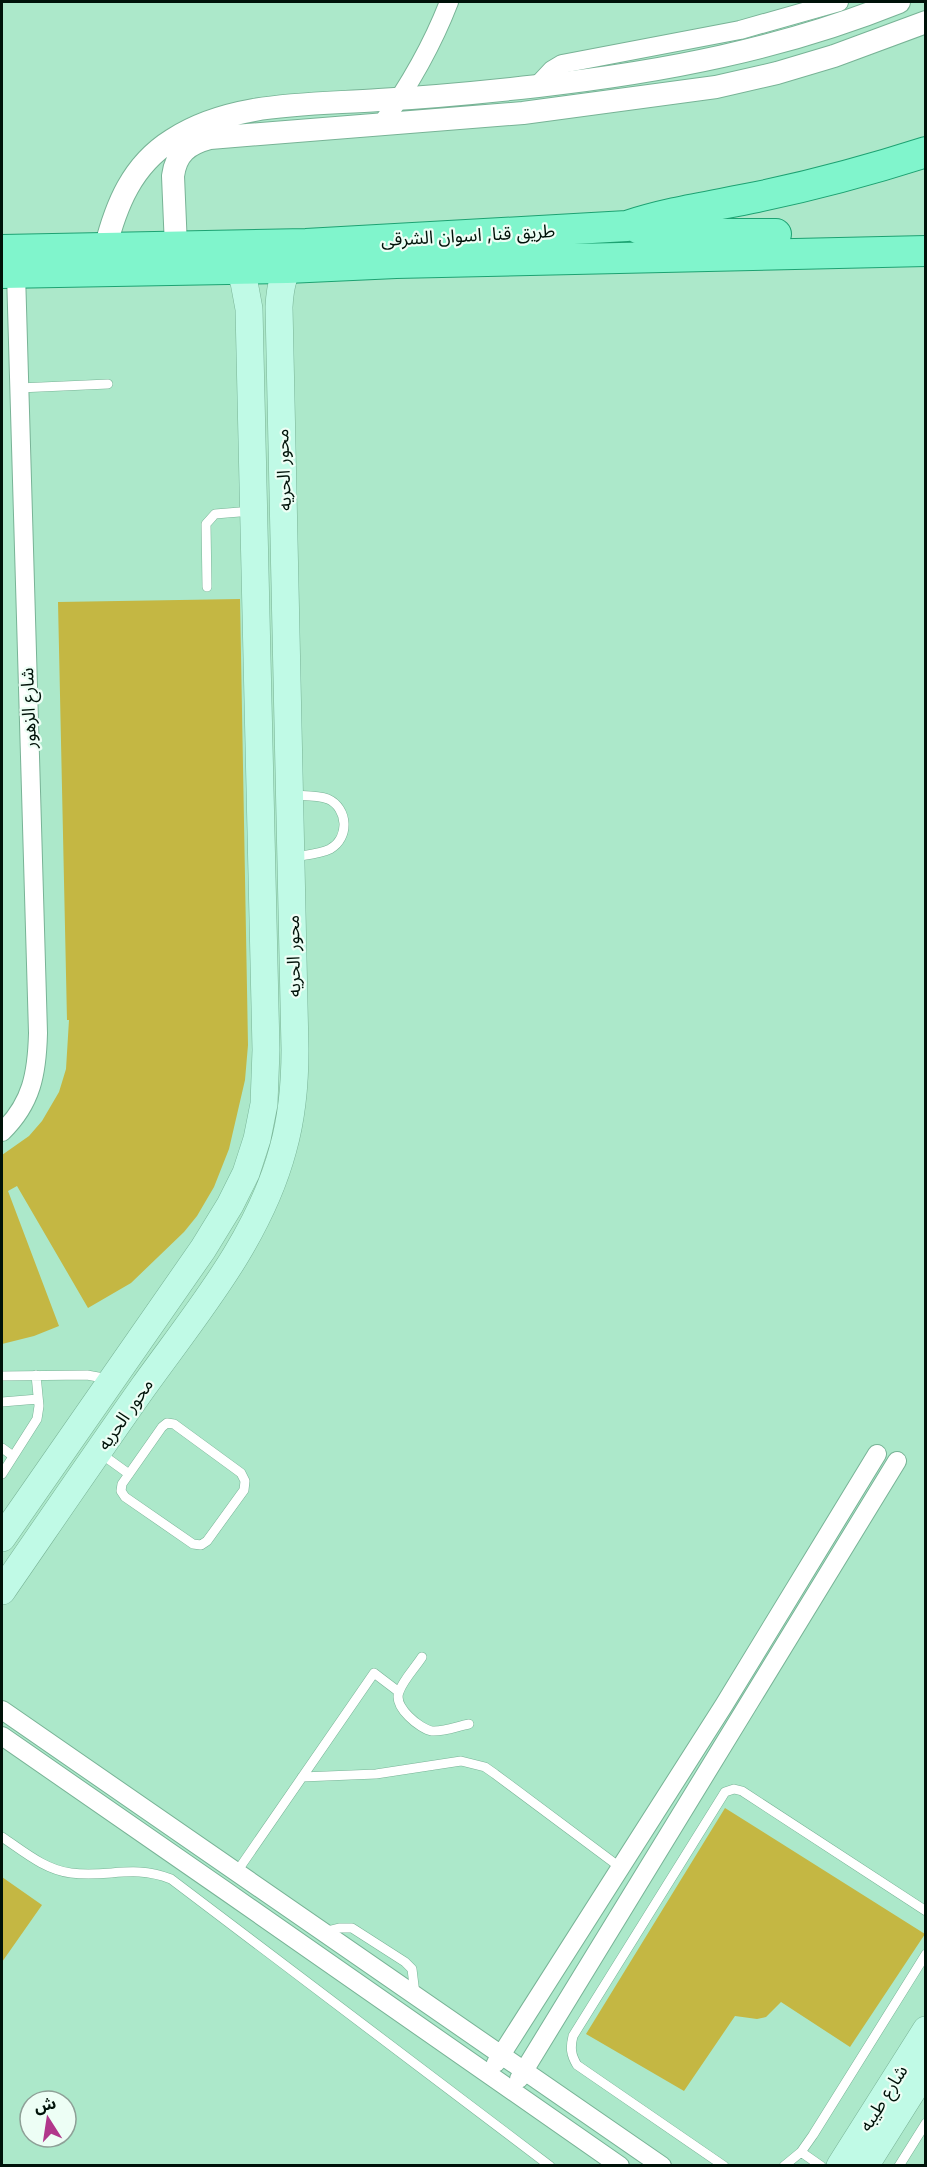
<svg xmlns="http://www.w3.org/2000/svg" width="927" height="2167" viewBox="0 0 927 2167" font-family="Inter,'Noto Sans Arabic',sans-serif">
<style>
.building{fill:#c4b743}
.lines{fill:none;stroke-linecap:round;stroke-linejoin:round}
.service-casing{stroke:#78b396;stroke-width:10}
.minor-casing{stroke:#78b396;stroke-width:20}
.tertiary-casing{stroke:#78b396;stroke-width:24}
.secondary-casing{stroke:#78b396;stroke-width:28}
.primary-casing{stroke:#1da272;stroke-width:32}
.service{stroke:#fff;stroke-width:9}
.minor{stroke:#fff;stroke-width:18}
.tertiary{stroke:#fff;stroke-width:22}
.secondary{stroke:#c0fae6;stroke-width:27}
.primary{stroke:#80f5cc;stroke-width:30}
.labels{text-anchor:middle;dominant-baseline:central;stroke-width:4.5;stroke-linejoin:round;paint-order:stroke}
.street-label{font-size:18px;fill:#001209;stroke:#edfef5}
</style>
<rect width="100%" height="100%" fill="#ace8ca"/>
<path class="building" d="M240 599 248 1045 245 1080 229 1149 214 1187 197 1216 184 1232 131 1283 88 1308 17 1186 8 1191 59 1326 34 1336 2 1344V1155L29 1136 42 1121 59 1092 66 1069 69 1020H67L58 602Z
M725 1808 925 1934 850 2047 781 2002 766 2017 757 2019 735 2016 684 2091 586 2034Z
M2 1877 42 1905 2 1962Z"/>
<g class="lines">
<defs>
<path id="service" d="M19 388 108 384
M207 587 206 524 215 514 252 511
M291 795C303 796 317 795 328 799 348 808 350 838 330 849 320 854 305 855 294 857
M2 1376 87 1375 109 1379
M2 1402 38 1399
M167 1423 174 1424 241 1473 245 1481 244 1490 207 1541 201 1545 193 1544 125 1497 121 1491 122 1484 162 1427Z
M2 1448 13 1456
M100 1453 129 1474
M2 1474 37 1419 39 1406 36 1375
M422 1657C415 1668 403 1680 399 1692 393 1707 420 1729 432 1731 444 1732 458 1726 469 1724
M302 1777 376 1774 461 1761 485 1767 495 1774 621 1868
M2 1837C23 1851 45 1870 71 1873 109 1878 132 1864 171 1879L550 2166
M236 1873 374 1673 399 1692
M323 1932 339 1928H352L405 1962 412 1969 415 1994
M801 2152 821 2166
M724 2166 577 2065C571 2055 570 2048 573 2036L725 1792 734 1789 742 1791 926 1911
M784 2166 801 2152 813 2135 926 1954
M899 2166 926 2123"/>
<path id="minor" d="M537 86 552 70 562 64 740 30 839 2
M381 125C409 86 432 46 449 2
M2 1132C32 1103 37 1073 38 1033L16 273
M2 1710 662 2166
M2 1736C209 1878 413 2023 620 2166
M496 2063 724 1705 877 1454
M519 2079 897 1461"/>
<path id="tertiary" d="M176 247 173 176C176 153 188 144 210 138L523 113 716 87 777 73 834 56 926 22
M105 249C116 205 132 165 172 140 232 101 311 105 379 100 432 97 485 92 538 86 663 72 782 49 899 2"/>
<path id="secondary" d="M2 1538 203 1249 230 1205 246 1173 257 1139 264 1104 266 1050 249 309 244 282 229 249
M2 1591C49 1523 96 1454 144 1386 197 1312 259 1239 283 1149 292 1117 295 1084 295 1050L279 307C280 286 284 267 299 251
M840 2166 926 2030
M865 2166 926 2069"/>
<path id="primary" d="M638 228 695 234H776
M2 250 306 244 627 226C669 212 713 206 757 197 814 185 870 170 926 152
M2 273 287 268 396 263 926 251"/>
</defs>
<use href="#service" class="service-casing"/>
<use href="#minor" class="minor-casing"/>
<use href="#tertiary" class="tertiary-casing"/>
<use href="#secondary" class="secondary-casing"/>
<use href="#primary" class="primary-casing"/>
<use href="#service" class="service"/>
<use href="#minor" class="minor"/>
<use href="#tertiary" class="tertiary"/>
<use href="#secondary" class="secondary"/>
<use href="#primary" class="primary"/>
</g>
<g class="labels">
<g class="street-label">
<text transform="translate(468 235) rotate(-3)">طريق قنا, اسوان الشرقى</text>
<text transform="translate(283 470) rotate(-92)">محور الحريه</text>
<text transform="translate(28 708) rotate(-92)">شارع الزهور</text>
<text transform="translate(293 956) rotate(-91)">محور الحريه</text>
<text transform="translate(125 1414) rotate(-55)">محور الحريه</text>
<text transform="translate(883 2098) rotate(-58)">شارع طيبه</text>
</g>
</g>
<rect width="927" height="2167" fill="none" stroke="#001209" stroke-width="6"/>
<g transform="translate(48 2119) rotate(348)"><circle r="28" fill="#edfef5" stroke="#8ea097" stroke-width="1.5"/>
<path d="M0-4.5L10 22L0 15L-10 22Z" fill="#b1378b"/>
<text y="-9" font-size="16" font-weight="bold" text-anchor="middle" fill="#001209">ش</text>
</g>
</svg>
